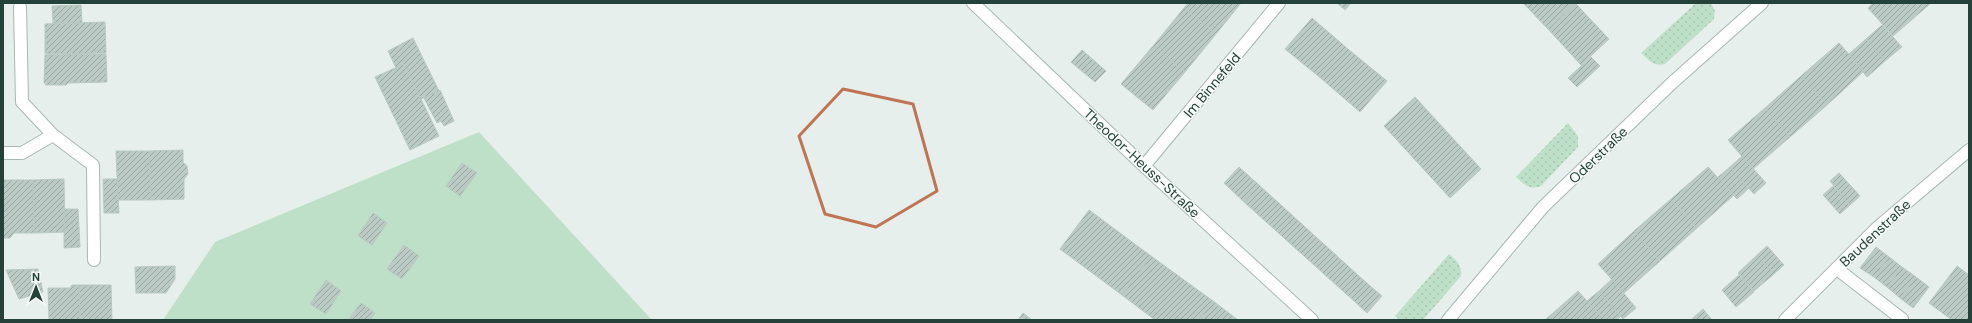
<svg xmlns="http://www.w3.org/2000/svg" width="1972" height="323" viewBox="0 0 1972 323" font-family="'DM Sans',sans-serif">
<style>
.grass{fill:url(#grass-dots)}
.garden{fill:#bfe0c8}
.building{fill:url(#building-hatch);stroke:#b8c9c2}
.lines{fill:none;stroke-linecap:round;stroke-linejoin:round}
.service-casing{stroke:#a8b8b2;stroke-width:14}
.minor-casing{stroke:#a8b8b2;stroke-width:14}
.service{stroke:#fff;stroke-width:12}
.minor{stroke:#fff;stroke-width:12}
.marked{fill:none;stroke:#c07456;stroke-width:3;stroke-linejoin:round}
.labels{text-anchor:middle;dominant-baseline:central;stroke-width:3;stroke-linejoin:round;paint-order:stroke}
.street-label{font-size:14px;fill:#24423a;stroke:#f7fbf9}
</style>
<defs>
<pattern id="grass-dots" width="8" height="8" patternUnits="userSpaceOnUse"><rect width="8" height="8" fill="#bfe0c8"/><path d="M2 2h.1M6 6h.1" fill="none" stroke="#a4c1ad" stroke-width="1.8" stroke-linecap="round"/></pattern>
<pattern id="building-hatch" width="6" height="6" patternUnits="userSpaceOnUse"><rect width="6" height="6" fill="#bbcac4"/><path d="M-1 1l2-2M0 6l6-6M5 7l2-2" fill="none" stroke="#98a6a0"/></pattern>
</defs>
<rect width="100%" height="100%" fill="#e6efeb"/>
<path class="grass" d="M1696 3H1711L1715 11 1714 19 1665 64C1653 67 1649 60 1641 53Z
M1568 123 1578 136V147L1541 186C1529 190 1525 185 1516 177Z
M1449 254C1457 261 1462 265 1461 276L1423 320H1400L1395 316Z"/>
<path class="garden" d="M479 132 652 320H163L215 242Z"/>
<path class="building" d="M1188 3H1241L1216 34 1184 8Z
M1337 3H1351L1345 10Z
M1523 3H1575L1548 29Z
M1575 3 1609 39 1581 65 1548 29Z
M1873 3H1929L1930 4 1893 36 1868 8Z
M81 5 82 23H53L52 6Z
M1184 8 1216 34 1185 72 1153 46Z
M1312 18 1349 50 1323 80 1285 49Z
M105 22 106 53 45 54V24Z
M1882 25 1902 47 1885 61 1866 39Z
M413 38 439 91 421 99 404 64 396 68 388 51Z
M1866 39 1885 61 1867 77 1849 54Z
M1839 43 1864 71 1827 105 1801 76Z
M1153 46 1185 72 1153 110 1121 84Z
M1082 50 1106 71 1095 82 1071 62Z
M1349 50 1387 81 1360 112 1323 80Z
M106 54 107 82 68 83 66 85H46L44 83 45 55Z
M1591 57 1600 66 1577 87 1568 78Z
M404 64 439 136 410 150 375 77Z
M1801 76 1827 105 1790 137 1765 108Z
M440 90 454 121 444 126 441 121 437 123 424 98Z
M1415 97 1448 133 1417 162 1384 126Z
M1765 108 1790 137 1753 169 1728 140Z
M1448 133 1481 169 1450 198 1417 162Z
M183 150V162L187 166 188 174 184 179V199L151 200 149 151Z
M116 151H149L151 200H118Z
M1742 156 1766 183 1754 194 1730 167Z
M462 163 477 173 460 196 446 186Z
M1239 167 1259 185 1244 202 1224 183Z
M1708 167 1734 195 1697 228 1671 199Z
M1730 167 1749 188 1737 199 1718 177Z
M1839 173 1860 196 1850 205 1830 181Z
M64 179 65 232 34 233 33 180Z
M103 179H117L119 213H104Z
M3 180H33L34 233H14L10 238H3Z
M1259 185 1359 276 1344 292 1244 202Z
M1833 186 1850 205 1840 214 1823 195Z
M1671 199 1697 228 1660 261 1634 231Z
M64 209H78L80 247 64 248Z
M1089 210 1151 256 1122 295 1060 249Z
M373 213 387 223 372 245 358 236Z
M1634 231 1660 261 1624 293 1598 264Z
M404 245 419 256 402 279 387 269Z
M1767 246 1784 265 1774 274 1757 255Z
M1876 247 1889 257 1874 277 1860 268Z
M1757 255 1774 274 1754 291 1738 273Z
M1151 256 1213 301 1199 320H1155L1122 295Z
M1889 257 1902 267 1887 287 1874 277Z
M175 266V279L166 293H136L135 267Z
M1957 266 1969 275V320H1952L1929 303Z
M1902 267 1916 277 1900 298 1887 287Z
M38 269 43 292 19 299 6 270Z
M1739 275 1754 292 1736 307 1722 290Z
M1359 276 1369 285 1354 301 1344 292Z
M1916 277 1929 287 1913 308 1900 298Z
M1612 279 1636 308 1623 319 1599 291Z
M326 280 341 291 326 314 310 304Z
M72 285H79L80 320H49L48 288H70Z
M79 285H111L112 320H80Z
M1369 285 1382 296 1367 313 1354 301Z
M1578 291 1603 319 1602 320H1545Z
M1599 291 1621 316 1616 320H1604L1587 301Z
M1213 301 1238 320H1199Z
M361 303 375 313 370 320H348Z
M1703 309 1712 320H1691Z
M1023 313 1032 320H1018Z"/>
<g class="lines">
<defs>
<path id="service" d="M1837 269 1902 319"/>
<path id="minor" d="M973 3 1144 166 1312 320
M20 7 22 102 53 135
M3 153H22L53 135 93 165 94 260
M1144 166 1279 3
M1448 320 1543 207 1673 82 1762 3
M1785 320 1878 227 1969 150"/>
</defs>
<use href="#service" class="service-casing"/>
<use href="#minor" class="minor-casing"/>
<use href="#service" class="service"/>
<use href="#minor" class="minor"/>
</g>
<path class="marked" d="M843 89 913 104 937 191 876 227 825 214 799 136Z"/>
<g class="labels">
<g class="street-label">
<text transform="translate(1212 85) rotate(-50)">Im Binnefeld</text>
<text transform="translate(1598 155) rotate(-44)">Oderstraße</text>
<text transform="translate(1142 163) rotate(43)">Theodor-Heuss-Straße</text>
<text transform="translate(1875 233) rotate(-43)">Baudenstraße</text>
</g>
</g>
<rect width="1972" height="323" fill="none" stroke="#24423a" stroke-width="8"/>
<g transform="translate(36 287)" stroke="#f7fbf9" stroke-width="3" paint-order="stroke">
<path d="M0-3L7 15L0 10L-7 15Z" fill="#24423a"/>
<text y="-6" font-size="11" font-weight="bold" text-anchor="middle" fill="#24423a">N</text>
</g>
</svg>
